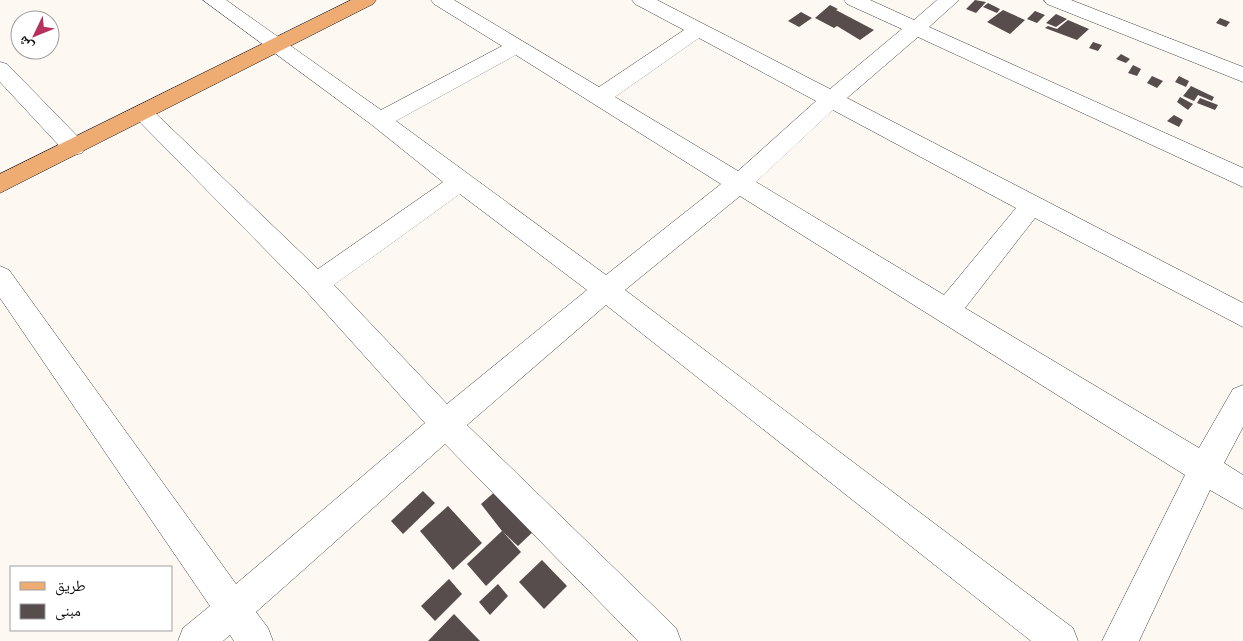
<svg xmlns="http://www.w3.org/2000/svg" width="1243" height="641" viewBox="0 0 1243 641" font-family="'Roboto Serif','Noto Naskh Arabic',serif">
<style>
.building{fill:#574d4c}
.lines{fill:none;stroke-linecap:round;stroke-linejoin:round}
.minor-casing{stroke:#424242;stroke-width:1}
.major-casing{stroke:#202020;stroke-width:1}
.minor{fill:#fff;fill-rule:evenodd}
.major{fill:#eeac73;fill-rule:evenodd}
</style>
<rect width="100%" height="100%" fill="#fef8f3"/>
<path class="building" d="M975 0 986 2 976 13 966 9Z
M988 3 1000 9 997 13 983 7Z
M830 5 838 9 836 10 874 30 860 40 837 26 834 28 815 18Z
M1003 10 1025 20 1010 34 987 22Z
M1035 11 1045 15 1037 23 1027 19Z
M801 12 812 18 799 27 788 21Z
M1056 14 1067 19 1056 27 1046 23Z
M1220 18 1230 22 1226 27 1216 23Z
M1068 20 1089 29 1077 40 1045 28 1048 26 1057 29Z
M1093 42 1102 45 1098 51 1089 48Z
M1121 54 1130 59 1126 63 1116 59Z
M1133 65 1141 69 1137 76 1128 73Z
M1152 76 1163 81 1157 88 1147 83Z
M1179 76 1189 81 1186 87 1175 82Z
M1191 86 1214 97 1212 101 1198 95 1194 101 1183 96Z
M1180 97 1193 104 1188 110 1177 102Z
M1200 98 1218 105 1215 110 1197 103Z
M1174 115 1183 120 1179 127 1167 121Z
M498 489 536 529 518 546 503 532 521 552 486 586 467 564 502 531 481 504Z
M423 491 435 503 403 534 391 521Z
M448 506 482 543 453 570 420 531Z
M542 560 567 586 544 609 519 582Z
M449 579 462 594 435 621 421 606Z
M498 584 508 596 490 615 479 602Z
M454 614 480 641H428Z"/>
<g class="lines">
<defs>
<path id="minor" d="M203 0H226L381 110 502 46 434 4 431 0H454L599 87 684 30 635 4 632 0H657L830 89 902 29 847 4 844 0H870L914 20 937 0H959L929 27 1243 168V187L918 37 847 98 1243 303V327L1035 218 965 308 1199 448 1233 389 1243 385V427L1224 463 1243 475V509L1210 490 1139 641H1102L1185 475 740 196 625 290 1073 628 1078 641H1031L606 305 467 425 676 628 681 641H638L445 444 256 612 268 628 273 641H234L230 635 223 641H178L183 628 210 606 0 298V266L9 270 236 584 425 423 307 292 131 113 134 108 142 106 150 108 318 269 443 182 372 125ZM699 38 816 101 738 171 615 97ZM516 55 721 184 606 275 396 121ZM833 110 1016 208 944 295 756 182ZM460 194 587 290 447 404 334 285Z
M1044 0H1071L1243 67V82L1047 4Z
M0 62 7 64 82 141 85 147 82 153 74 155 66 153 0 82Z"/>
<path id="major" d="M351 0H376L373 4 0 193V174Z"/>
</defs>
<use href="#minor" class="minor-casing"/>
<use href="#major" class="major-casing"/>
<use href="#minor" class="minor"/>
<use href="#major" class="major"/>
</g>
<rect x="10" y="566" width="162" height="65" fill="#ffffff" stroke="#9f9f9f"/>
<rect x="20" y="582" width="25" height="8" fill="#eeac73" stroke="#9f9f9f"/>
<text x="55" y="591" font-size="15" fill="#0f0f0f">طريق</text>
<rect x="20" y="604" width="25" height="15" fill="#574d4c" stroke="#9f9f9f"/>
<text x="55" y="616" font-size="15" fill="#0f0f0f">مبنى</text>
<g transform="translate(35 35) rotate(227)"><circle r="24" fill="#ffffff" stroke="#9f9f9f"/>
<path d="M0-4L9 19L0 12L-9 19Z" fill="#b6315e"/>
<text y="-8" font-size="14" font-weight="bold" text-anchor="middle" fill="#0f0f0f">ش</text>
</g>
</svg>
